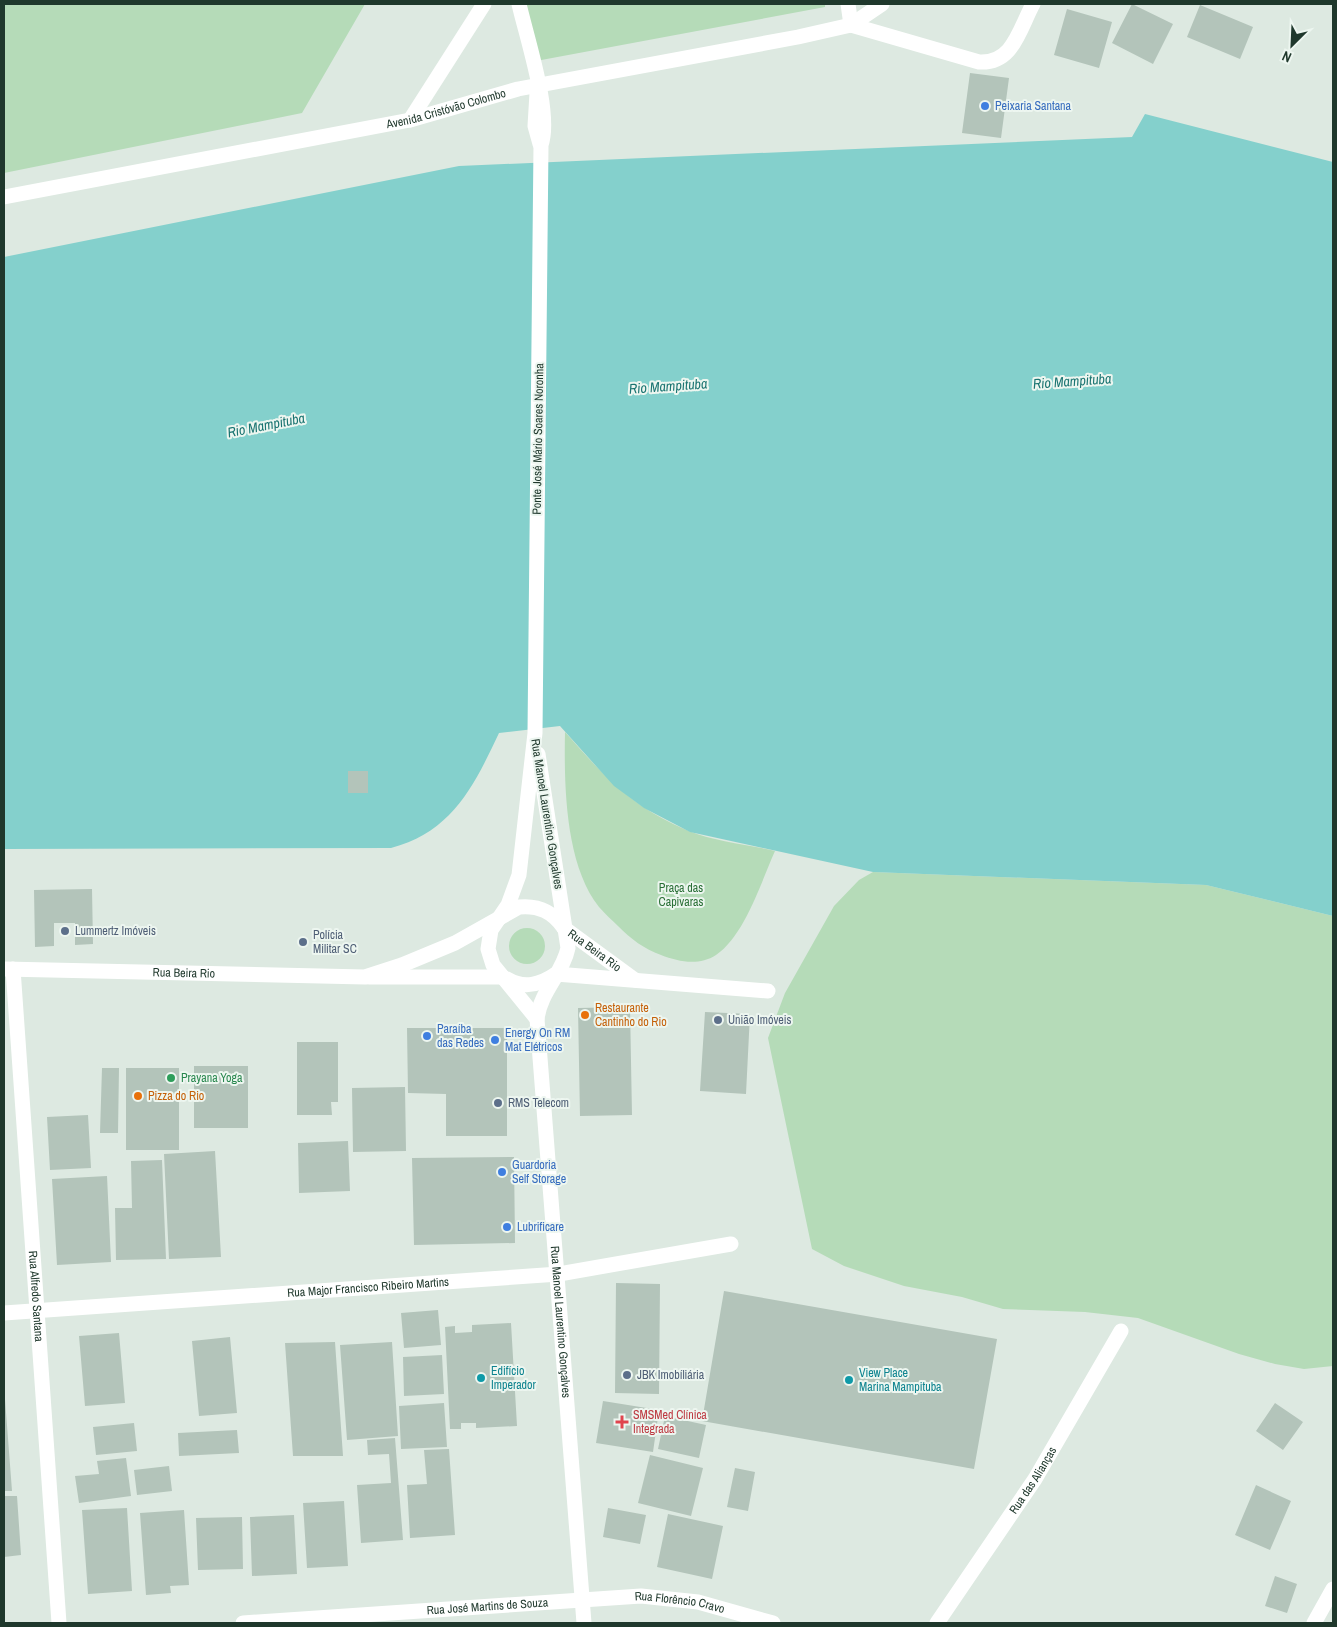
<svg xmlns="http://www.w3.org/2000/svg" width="1337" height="1627" viewBox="0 0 1337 1627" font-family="'Archivo Narrow',sans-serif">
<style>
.green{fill:#b5dbb8}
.water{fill:#84d0cc}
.building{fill:#b3c4ba}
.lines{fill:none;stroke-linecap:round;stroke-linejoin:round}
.service{stroke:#fff;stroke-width:15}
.minor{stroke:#fff;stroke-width:15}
.secondary{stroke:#fff;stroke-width:15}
.shop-dot{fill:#3f7fe0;stroke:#edf6f0;stroke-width:2}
.service-dot{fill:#5c6f8a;stroke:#edf6f0;stroke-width:2}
.food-dot{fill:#e8710a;stroke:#edf6f0;stroke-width:2}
.leisure-dot{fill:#2e9e5b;stroke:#edf6f0;stroke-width:2}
.culture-dot{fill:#0f9aa8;stroke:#edf6f0;stroke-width:2}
.health-dot{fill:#e0444e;stroke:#edf6f0;stroke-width:2}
.labels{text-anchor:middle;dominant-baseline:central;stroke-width:4;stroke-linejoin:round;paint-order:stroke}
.shop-label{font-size:12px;fill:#366cbe;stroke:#edf6f0;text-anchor:start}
.street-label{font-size:12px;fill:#1f382c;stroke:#edf6f0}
.park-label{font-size:12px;fill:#296f36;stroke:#edf6f0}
.service-label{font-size:12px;fill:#4e5e75;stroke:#edf6f0;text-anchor:start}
.food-label{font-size:12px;fill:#c56008;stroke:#edf6f0;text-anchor:start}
.leisure-label{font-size:12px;fill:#27864d;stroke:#edf6f0;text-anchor:start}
.culture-label{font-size:12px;fill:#0d838f;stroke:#edf6f0;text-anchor:start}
.health-label{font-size:12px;fill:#be3a42;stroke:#edf6f0;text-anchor:start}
.water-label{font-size:14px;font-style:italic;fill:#1a7471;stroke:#edf6f0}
</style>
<rect width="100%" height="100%" fill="#dde9e1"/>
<path class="green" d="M4 4H365L302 113 4 173Z
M525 4H825V7L536 61Z
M565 732C605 777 631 807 689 831 712 841 750 845 775 851 761 882 745 935 716 955 699 966 679 962 661 955 644 949 631 939 618 926 612 920 605 914 599 907 565 864 564 785 565 732Z
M873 872 1206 885 1333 916V1366L1304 1369 1275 1364 1239 1354 1138 1318 1085 1312 1003 1309 962 1297 904 1286 844 1266 812 1249 768 1038 785 993 834 906 859 880Z
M509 946a18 18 0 1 1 36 0a18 18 0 1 1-36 0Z"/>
<path class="water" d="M1145 114 1333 162V916L1206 885 873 872 690 832 644 808 614 786 560 726 499 733C474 786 452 832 391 848L4 849V257L459 166 1132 137Z"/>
<path class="building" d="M1132 4 1173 24 1153 64 1112 43Z
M1200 5 1253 27 1240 59 1187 37Z
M1067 9 1112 22 1099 68 1054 55Z
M970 73 1009 78 1001 138 962 133Z
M348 771H368V793H348Z
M92 889 93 944 75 945V923H54V946L35 947 34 890Z
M630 1007 632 1115 580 1116 578 1008Z
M705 1012 750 1014 746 1094 700 1091Z
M407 1028H507V1136H446V1094L408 1093Z
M297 1042H338V1102H331L332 1115H297Z
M194 1066H248V1128H194Z
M102 1068H119L118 1133H100Z
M126 1068H179V1150H126Z
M405 1087 406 1151 353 1152 352 1088Z
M88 1115 91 1168 50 1170 47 1117Z
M348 1141 350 1191 299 1193 298 1143Z
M215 1151 221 1257 169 1259 164 1154Z
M514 1157 515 1243 414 1245 412 1158Z
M162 1160 166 1259 116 1260 115 1208H132L131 1161Z
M107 1176 111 1262 57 1265 52 1179Z
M616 1283 660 1284 659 1394 615 1393Z
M724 1291 997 1339 974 1469 702 1421Z
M438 1310 441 1345 404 1348 401 1313Z
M511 1323 517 1426 476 1428V1423H461V1429H450L445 1327 455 1326V1333L472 1332V1325Z
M119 1333 125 1403 85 1406 79 1336Z
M230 1337 237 1413 199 1416 192 1341Z
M335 1342 343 1456H293L285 1343Z
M392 1342 398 1436 347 1440 340 1345Z
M442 1355 444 1394 404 1396 403 1357Z
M4 1386 12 1491H4Z
M603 1401 659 1410 653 1452 596 1443Z
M444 1403 447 1447 401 1449 399 1406Z
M1275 1403 1303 1422 1283 1450 1256 1431Z
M665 1416 706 1425 699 1458 658 1449Z
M134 1423 137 1451 96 1455 93 1427Z
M237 1430 239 1453 179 1456 178 1433Z
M395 1438 403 1540 361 1543 357 1485 391 1483 389 1454 368 1455 367 1440Z
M449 1449 455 1535 410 1538 407 1485 427 1484 424 1450Z
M650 1455 703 1468 691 1516 638 1503Z
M126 1458 131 1496 79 1503 75 1476 99 1474 97 1461Z
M169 1466 172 1491 137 1495 134 1470Z
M735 1468 755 1472 748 1511 727 1507Z
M1256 1485 1291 1501 1270 1550 1235 1535Z
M4 1496H17L21 1555 4 1557Z
M344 1501 348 1566 307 1568 303 1503Z
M127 1508 132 1591 88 1594 82 1510Z
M608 1508 646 1515 640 1544 603 1537Z
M184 1510 189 1585 170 1586 171 1593 146 1595 140 1513Z
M668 1514 723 1526 712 1579 657 1567Z
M294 1515 297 1574 252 1576 250 1517Z
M242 1517 243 1569 198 1570 196 1518Z
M1275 1576 1297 1584 1287 1613 1265 1606Z"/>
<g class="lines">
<path class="service" d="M410 120 484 4"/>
<g class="minor">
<path d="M848 4 851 25"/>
<path d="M851 25 979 62C1013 64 1019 30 1033 4"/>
<path id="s1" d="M4 197 410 120 518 89 798 37 851 25 882 4"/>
<path id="s2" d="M564 928 635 980"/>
<path id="s3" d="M13 969 59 1623"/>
<path d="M556 974 768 991"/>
<path d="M369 977H503"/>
<path d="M559 1274 731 1244"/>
<path id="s4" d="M243 1623 641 1596 698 1602 773 1623"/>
<path id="s5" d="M937 1623 1035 1479 1121 1331"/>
<path d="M1314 1623 1333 1589"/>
</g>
<g class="secondary">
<path d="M519 4C527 39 552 114 541 145L535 733 519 875 508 905 491 930 488 949 493 965 537 1019"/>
<path d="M537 93 535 126 540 144"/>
<path id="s6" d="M538 754 568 948C563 973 540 992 537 1019L584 1623"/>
<path id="s7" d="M4 969 365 977 402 965 455 943 519 907C539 905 553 912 564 928"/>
<path d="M507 979C524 989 540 985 556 974"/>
<path id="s8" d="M4 1313 559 1274"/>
</g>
</g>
<g class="shop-dot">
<circle cx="985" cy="106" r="5"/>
<circle cx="427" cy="1036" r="5"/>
<circle cx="495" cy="1040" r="5"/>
<circle cx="502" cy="1172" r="5"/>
<circle cx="507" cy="1227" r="5"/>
</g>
<g class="service-dot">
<circle cx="65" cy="931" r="5"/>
<circle cx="303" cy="942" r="5"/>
<circle cx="718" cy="1020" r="5"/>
<circle cx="498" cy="1103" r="5"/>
<circle cx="627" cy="1375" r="5"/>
</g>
<g class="food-dot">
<circle cx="585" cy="1015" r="5"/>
<circle cx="138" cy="1096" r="5"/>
</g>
<circle class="leisure-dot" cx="171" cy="1078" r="5"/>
<g class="culture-dot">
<circle cx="481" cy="1378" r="5"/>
<circle cx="849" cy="1380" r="5"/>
</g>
<path class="health-dot" d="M619.5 1414.5h5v5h5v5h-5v5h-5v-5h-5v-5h5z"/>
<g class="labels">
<g class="shop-label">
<text x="995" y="106">Peixaria Santana</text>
<text x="437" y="1029">Paraíba<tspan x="437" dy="14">das Redes</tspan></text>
<text x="505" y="1033">Energy On RM<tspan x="505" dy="14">Mat Elétricos</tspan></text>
<text x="512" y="1165">Guardoria<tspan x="512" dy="14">Self Storage</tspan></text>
<text x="517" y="1227">Lubrificare</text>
</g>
<g class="street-label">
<text stroke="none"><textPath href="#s1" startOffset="451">Avenida Cristóvão Colombo</textPath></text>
<text transform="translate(538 439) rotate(-89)">Ponte José Mário Soares Noronha</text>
<text transform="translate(547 814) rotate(81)">Rua Manoel Laurentino Gonçalves</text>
<text stroke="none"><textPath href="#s2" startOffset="38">Rua Beira Rio</textPath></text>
<text stroke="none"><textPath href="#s7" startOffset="180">Rua Beira Rio</textPath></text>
<text stroke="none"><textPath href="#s8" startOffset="365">Rua Major Francisco Ribeiro Martins</textPath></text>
<text stroke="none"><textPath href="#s3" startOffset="328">Rua Alfredo Santana</textPath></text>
<text stroke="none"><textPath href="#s6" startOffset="578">Rua Manoel Laurentino Gonçalves</textPath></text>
<text stroke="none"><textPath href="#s5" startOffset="172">Rua das Alianças</textPath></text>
<text stroke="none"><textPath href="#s4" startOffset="438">Rua Florêncio Cravo</textPath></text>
<text stroke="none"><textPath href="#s4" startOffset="245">Rua José Martins de Souza</textPath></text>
</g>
<g class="park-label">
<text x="681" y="888">Praça das<tspan x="681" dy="14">Capivaras</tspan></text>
</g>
<g class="service-label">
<text x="75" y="931">Lummertz Imóveis</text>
<text x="313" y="935">Polícia<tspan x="313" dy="14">Militar SC</tspan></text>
<text x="728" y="1020">União Imóveis</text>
<text x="508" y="1103">RMS Telecom</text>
<text x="637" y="1375">JBK Imobíliária</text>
</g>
<g class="food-label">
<text x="595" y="1008">Restaurante<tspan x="595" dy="14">Cantinho do Rio</tspan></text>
<text x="148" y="1096">Pizza do Rio</text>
</g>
<g class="leisure-label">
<text x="181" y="1078">Prayana Yoga</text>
</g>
<g class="culture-label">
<text x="491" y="1371">Edifício<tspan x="491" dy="14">Imperador</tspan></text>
<text x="859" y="1373">View Place<tspan x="859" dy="14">Marina Mampituba</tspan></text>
</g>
<g class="health-label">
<text x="633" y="1415">SMSMed Clínica<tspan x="633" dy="14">Integrada</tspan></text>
</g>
<g class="water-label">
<text transform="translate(1072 381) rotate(-4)">Rio Mampituba</text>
<text transform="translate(668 386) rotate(-4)">Rio Mampituba</text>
<text transform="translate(266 425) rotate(-11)">Rio Mampituba</text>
</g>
</g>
<rect width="1337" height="1627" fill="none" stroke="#1f382c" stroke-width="10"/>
<g transform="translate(1292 45) rotate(204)" stroke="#edf6f0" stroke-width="4" paint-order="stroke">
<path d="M0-4L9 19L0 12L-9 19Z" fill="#1f382c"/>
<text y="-8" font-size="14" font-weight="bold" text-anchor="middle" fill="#1f382c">N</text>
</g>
</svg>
